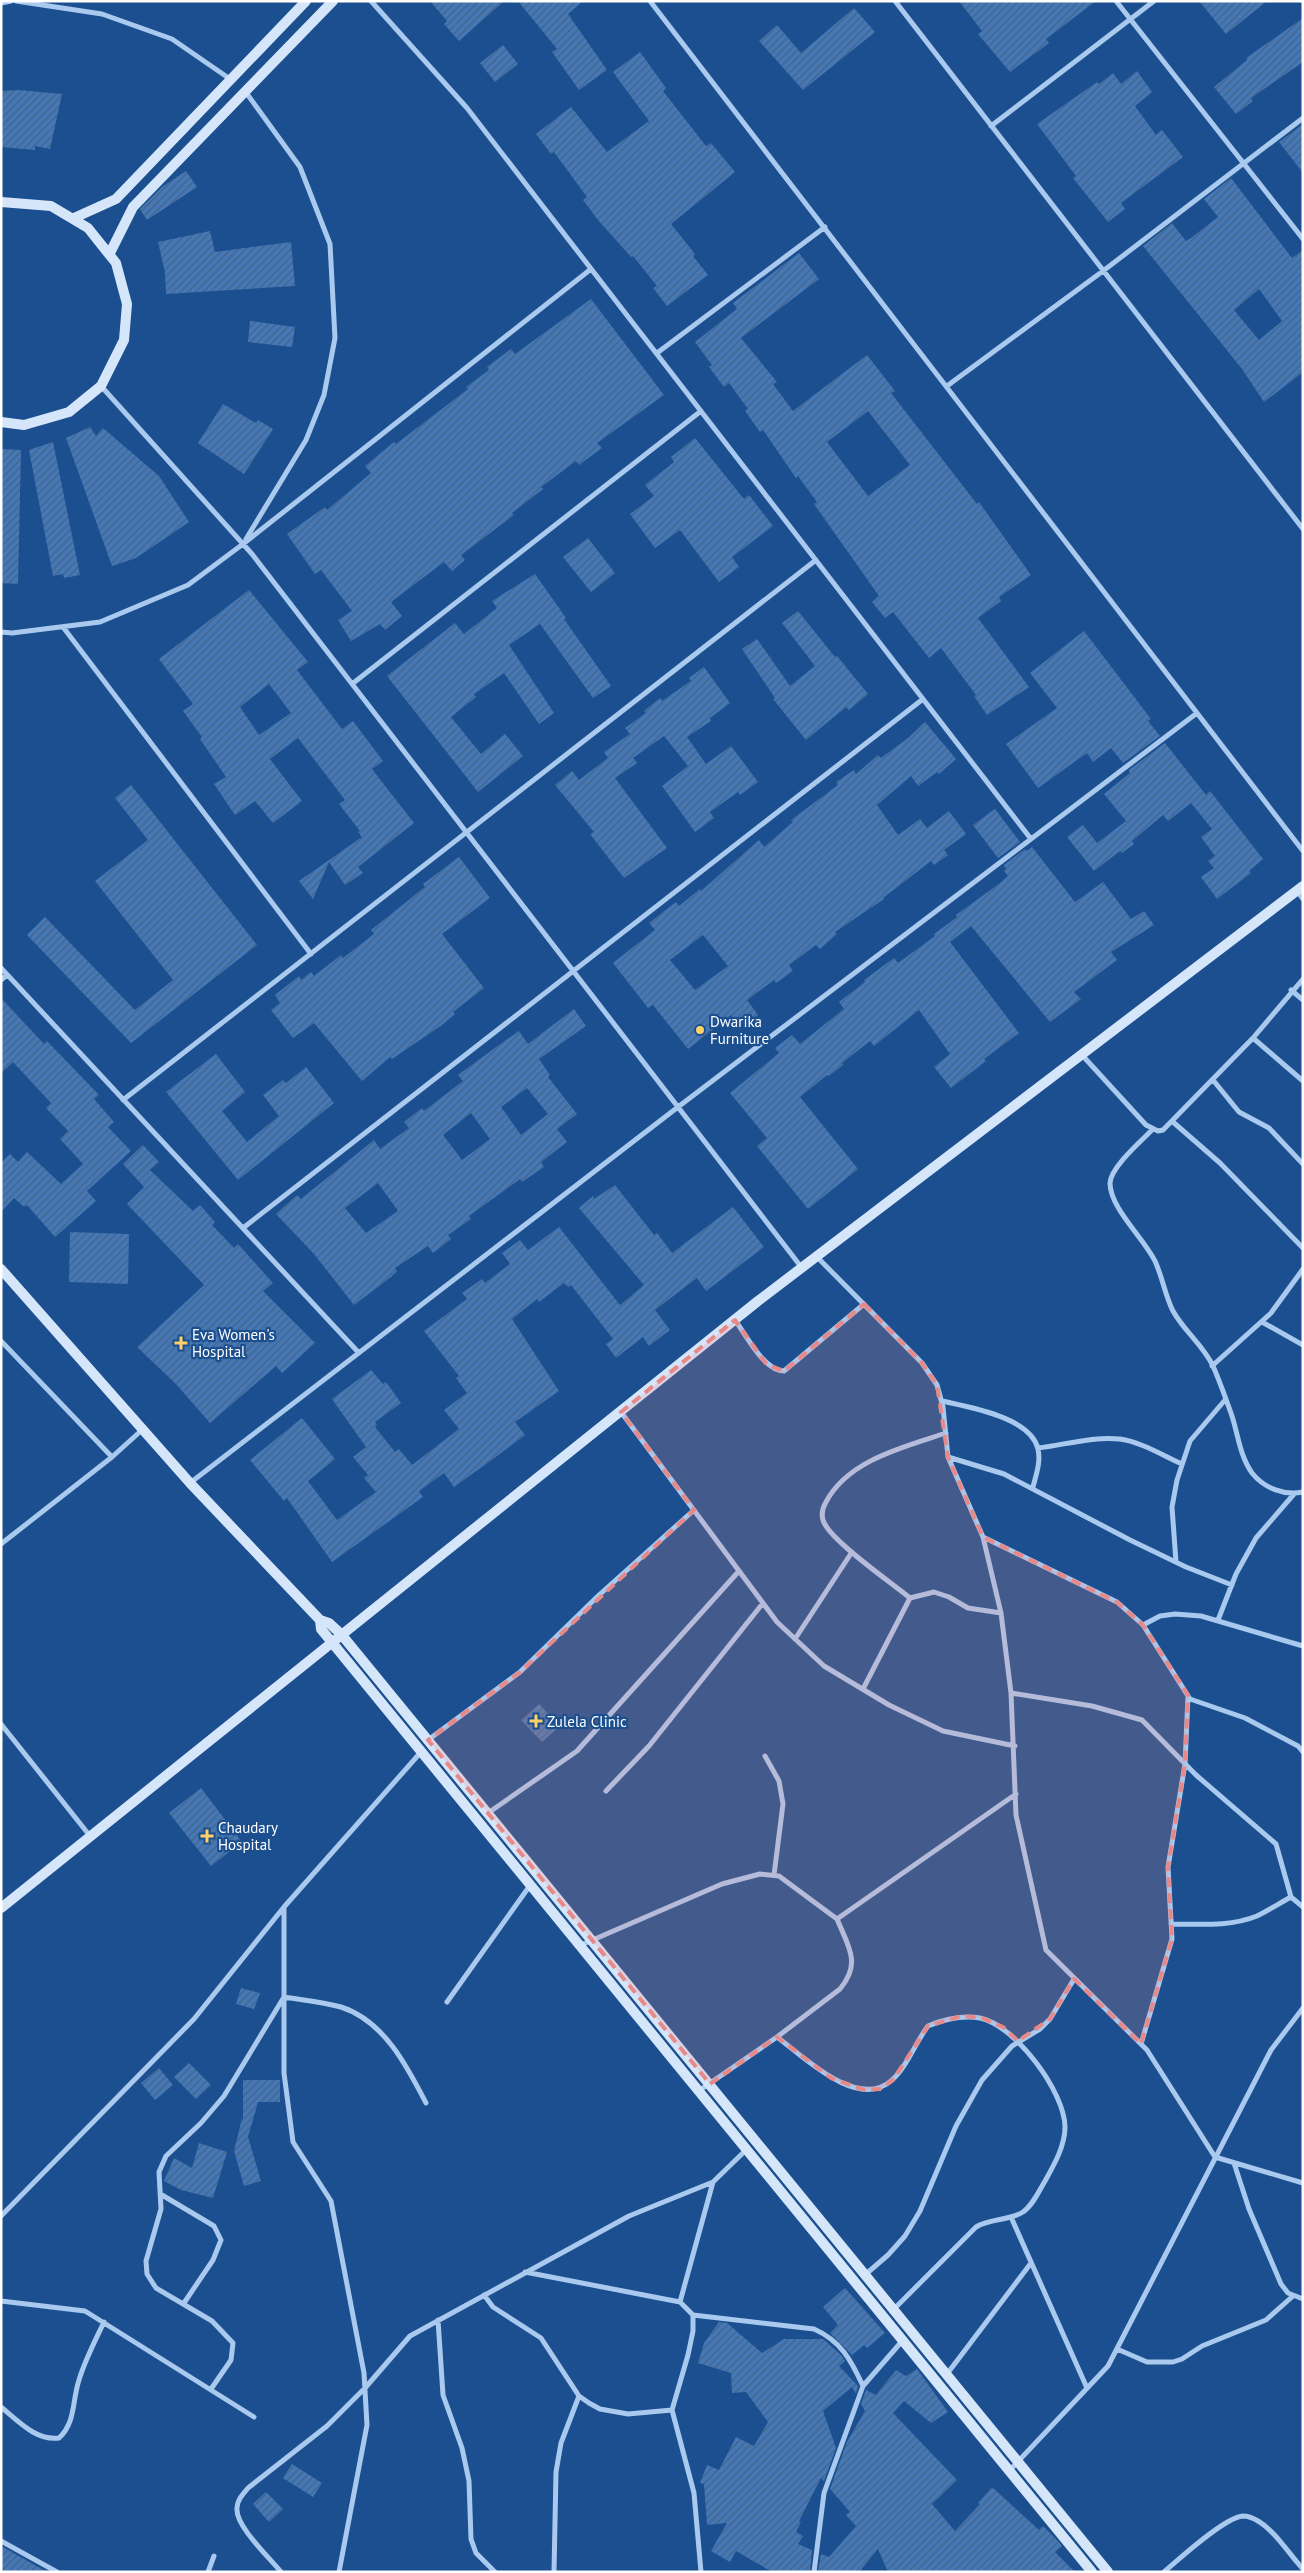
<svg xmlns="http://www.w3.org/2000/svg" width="1304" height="2573" viewBox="0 0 1304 2573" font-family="'PT Sans',sans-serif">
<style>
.building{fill:url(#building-hatch);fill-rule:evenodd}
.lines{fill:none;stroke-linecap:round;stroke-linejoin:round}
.street{stroke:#a9c9ee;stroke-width:5}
.secondary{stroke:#d6e6fa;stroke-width:10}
.marked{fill:#e88989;fill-opacity:0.2;stroke:#e88989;stroke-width:4;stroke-dasharray:10 6;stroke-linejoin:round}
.poi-dot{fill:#ffd166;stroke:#1b4f8f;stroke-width:2}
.labels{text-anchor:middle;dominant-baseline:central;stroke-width:4.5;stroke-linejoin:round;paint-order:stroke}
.poi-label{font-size:15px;fill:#fff;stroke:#1b4f8f;text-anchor:start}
</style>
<defs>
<pattern id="building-hatch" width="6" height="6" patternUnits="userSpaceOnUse" patternTransform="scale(1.25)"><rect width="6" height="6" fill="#4478b7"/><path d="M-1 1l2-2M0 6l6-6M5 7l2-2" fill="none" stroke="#486282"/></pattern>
</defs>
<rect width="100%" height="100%" fill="#1b4f8f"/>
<path class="building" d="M430 1H504L459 41 444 24 447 21Z
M518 1H583L568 14 607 70 579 90 552 52 557 49Z
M959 1H1096L1046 39 1049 43 1010 72 978 34 982 31Z
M1199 1H1267L1226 34Z
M854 8 875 32 803 90 759 41 777 25 801 53Z
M1303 18V62L1251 98 1253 101 1236 114 1214 87 1247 60 1246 58Z
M503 45 518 64 495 82 480 63Z
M640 52 666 88 663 91 706 146 711 143 735 172 671 224 695 254 693 256 708 275 667 306 653 288 657 286 633 256 631 257 598 220 583 200 587 197 554 152 551 154 536 134 571 107 607 152 649 121 613 72Z
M1137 71 1152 92 1135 106 1156 135 1162 130 1183 157 1121 203 1125 209 1108 222 1073 178 1076 176 1037 124 1097 82 1099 84 1113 73 1121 84Z
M18 90 62 94 50 149 35 146V150L1 147V91Z
M1303 124V173L1279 142Z
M186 171 197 187 147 220 140 209 162 187Z
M1231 178 1292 258 1303 250V372L1264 402 1242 369 1143 246 1172 223 1186 241 1191 238 1218 217 1204 199ZM1259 289 1282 321 1259 340 1234 310Z
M210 231 215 252 291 242 295 286 166 294 165 272 158 242Z
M799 253 819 279 741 338 777 382 773 384 793 411 867 355 895 391 891 393 977 504 979 502 1031 575 999 597 1001 601 978 618 1029 687 987 715 974 696 976 695 941 648 929 658 893 612 885 618 872 602 879 596 814 504 817 502 798 476 796 478 763 430 760 432 745 411 748 409 729 383 724 387 709 367 712 365 695 342 737 309 733 303ZM868 411 910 465 868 496 827 442Z
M591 299 664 395 597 443 602 448 579 465 576 461 541 487 543 489 512 513 514 515 461 555 465 560 452 571 444 562 391 602 402 616 385 630 380 624 351 641 338 620 352 611 321 570 315 574 287 534 325 507 327 510 371 473 365 466 394 442 396 444 468 389 466 387 489 370 487 367 511 349 515 354Z
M250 321 295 327 292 347 248 342Z
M223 404 256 423 258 420 273 429 244 474 198 443Z
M90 427 96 436 103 428 159 476 189 522 136 558 112 566 66 438Z
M695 438 744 499 749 495 773 526 732 557 739 567 719 582 680 530 655 548 630 514 654 496 645 485 674 462 671 457Z
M53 442 80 575 64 578 63 574 53 576 29 450Z
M1 449 21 450 18 584 1 583Z
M588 538 615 573 591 592 563 557Z
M535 574 566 618 564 619 611 686 593 698 540 624 509 645 554 713 539 724 504 673 474 694 476 697 451 717 481 754 505 734 523 756 478 792 387 676 455 623 464 634 497 608 492 601Z
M249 590 308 662 297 670 342 729 353 721 383 761 372 769 414 823 358 867 363 873 345 885 329 862 313 899 299 881 362 837 358 832 360 831 339 804 345 800 298 738 270 759 302 801 273 823 255 801 235 815 214 784 226 777 200 739 202 737 183 711 193 704 159 659ZM269 684 291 713 259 735 240 707Z
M798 611 835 657 837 656 868 694 849 710 846 707 806 740 773 699 775 698 742 649 757 639 790 686 815 666 782 623Z
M1084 631 1151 719 1148 721 1160 736 1123 763 1111 748 1093 762 1087 753 1038 788 1006 744 1057 708 1030 673Z
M704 667 730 703 710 718 711 721 687 737 706 764 731 746 758 782 740 795 738 792 710 812 714 818 695 832 662 786 688 766 664 736 633 758 637 763 615 778 667 848 624 878 590 834 594 832 555 785 572 771 579 780 608 758 604 752 630 734 625 728 646 713 644 711 660 698 662 701 691 681 689 678Z
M925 722 956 759 939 774 937 772 918 786 911 776 877 805 898 835 920 819 927 828 949 811 966 834 944 850 948 855 934 865 931 861 883 898 884 899 835 932 837 934 820 949 816 945 789 965 793 971 776 983 774 980 747 1000 758 1015 739 1028 731 1015 688 1049 653 1005 648 1008 613 963 655 930 649 923 676 902 679 906 700 889 701 891 759 840 764 847 793 822 791 820 838 785 836 782 854 770 856 774 878 755 881 758 908 738ZM703 935 728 966 695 990 670 960Z
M1165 743 1206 795 1210 791 1263 859 1249 871 1251 873 1217 899 1201 877 1214 868 1208 861 1215 856 1201 837 1212 829 1191 803 1168 821 1163 815 1132 841 1134 844 1122 853 1120 851 1094 871 1067 837 1083 825 1097 843 1126 821 1104 794 1130 773 1129 770Z
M131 785 257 945 131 1043 27 935 45 917 135 1010 173 980 95 881 148 840 115 798Z
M995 809 1020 842 998 858 973 825Z
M1032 847 1075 902 1103 882 1131 919 1144 911 1154 925 1111 952 1117 960 1074 992 1081 999 1050 1022 971 926 950 942 1019 1033 984 1059 986 1061 951 1088 934 1067 950 1054 919 1010 874 1046 870 1041 842 1063 843 1065 829 1076 827 1075 800 1097 858 1169 808 1209 757 1146 767 1138 730 1093 779 1053 775 1048 792 1035 800 1044 844 1009 839 1002 865 982 864 980 894 958 898 963 935 936 934 934 957 917 956 915 1000 883 1008 876 1004 871 1006 869 1004 865 1025 849 1027 851Z
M459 857 490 898 442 934 484 988 453 1012 455 1014 442 1025 392 1059 390 1057 362 1081 314 1023 293 1038 271 1010 280 1003 275 995 299 976 301 980 311 972 314 976 341 955 343 958 374 934 371 930 425 887 423 884Z
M1 998 44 1044 47 1041 99 1095 94 1099 114 1122 108 1127 131 1151 87 1191 96 1201 55 1237 27 1205 24 1207 14 1198 1 1212V1163L10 1154 18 1162 27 1152 61 1184 83 1164 60 1139 68 1131 46 1108 51 1103 13 1062 1 1073Z
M574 1009 586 1026 539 1059 550 1075 548 1077 577 1114 557 1129 567 1142 541 1162 544 1167 522 1182 520 1179 469 1216 471 1219 448 1235 451 1239 433 1253 428 1246 395 1268 397 1271 391 1277 354 1305 314 1254 276 1214 297 1195 301 1199 374 1140 380 1149 409 1128 404 1122 422 1108 424 1111 463 1081 458 1075 499 1045 519 1031 528 1044ZM527 1088 548 1114 521 1135 501 1107ZM471 1113 490 1139 462 1160 443 1135ZM378 1183 398 1211 366 1233 345 1208Z
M216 1054 245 1092 222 1111 247 1142 279 1116 263 1095 283 1080 286 1083 306 1067 334 1103 238 1180 166 1092Z
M143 1145 159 1162 150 1170 193 1211 200 1205 215 1222 212 1225 234 1248 238 1244 273 1283 263 1291 315 1343 282 1373 276 1366 210 1423 176 1384 137 1347 204 1285 127 1204 144 1187 123 1164Z
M615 1185 654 1235 657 1233 672 1253 733 1207 764 1247 706 1291 697 1278 655 1310 670 1330 649 1346 643 1337 616 1358 606 1344 613 1339 571 1285 568 1287 564 1283 539 1302 537 1299 512 1319 559 1391 515 1422 525 1435 493 1459 454 1487 444 1473 419 1491 423 1497 332 1562 287 1498 284 1501 250 1460 302 1418 335 1459 308 1481 337 1520 376 1492 364 1478 368 1475 353 1457 366 1447 332 1399 371 1370 383 1384 386 1382 401 1403 375 1422 377 1425 375 1427 395 1452 399 1449 412 1465 459 1429 444 1410 467 1393 456 1378 459 1376 424 1331 467 1299 462 1293 482 1279 485 1283 510 1264 502 1253 520 1240 528 1250 559 1227 620 1305 644 1285 579 1208 593 1196 594 1199Z
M70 1232 129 1234 128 1284 69 1282Z
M539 1704 560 1726 542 1742 521 1720Z
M201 1788 242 1842 211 1866 169 1813Z
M241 1988 260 1993 254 2009 236 2004Z
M189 2063 211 2085 196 2099 174 2077Z
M159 2068 173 2085 155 2100 141 2083Z
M243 2080H280V2102H258L248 2137 261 2181 244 2186 234 2151 242 2118 243 2122Z
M199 2143 227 2152 213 2198 181 2190 164 2181 174 2158 192 2168Z
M845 2288 885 2333 867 2348 864 2345 852 2355 830 2333 838 2325 823 2307Z
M719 2322 727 2323 762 2353 784 2339H823L841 2355 845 2361 839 2366 858 2386 856 2394 852 2387 823 2411 836 2448 824 2481 821 2478 799 2521 801 2522 796 2532 803 2536 798 2544 812 2550 810 2572H772L736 2551 730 2562 711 2551 727 2523 707 2525 704 2484 700 2483 707 2465 719 2470 736 2437 754 2446 768 2422 746 2392 732 2393 731 2373 698 2363 704 2343Z
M917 2369 948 2412 931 2423 904 2401 893 2413 957 2480 932 2504 955 2531 980 2504 978 2503 992 2487 1039 2530 1043 2526 1057 2540 1062 2546 1055 2552 1075 2572H888L878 2549 860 2571 862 2572H818L821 2554 829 2557 856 2526 846 2515 850 2512 830 2489 847 2442 865 2411 861 2404 866 2390 876 2395 896 2370 906 2376Z
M292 2464 322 2483 313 2497 283 2478Z
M266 2492 283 2509 269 2522 253 2504Z
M1 2546 40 2568 47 2572H1Z"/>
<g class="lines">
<path class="street" d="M16 1 102 14 172 39 230 79
M371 1 467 108 1031 839
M650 1 1303 851
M895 1 1303 529
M1116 1 1303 239
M1 3 11 1
M245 91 300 167 330 244 335 338 324 395 306 440 246 539
M991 126 1154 1
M657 353 825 227
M101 386 252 554 802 1268
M947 386 1103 271 1303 118
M63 627 311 954
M1 632 12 633 100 622 188 585 243 544 591 269
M352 684 701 411
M1297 891 1303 899
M1 968 359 1353
M1 980 7 975
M1291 990 1303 1000
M1253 1038 1303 1081
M1082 1055 1146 1125 1158 1131 1163 1130 1253 1038 1303 979
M1213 1080 1239 1112 1269 1128 1303 1164
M123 1100 816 560
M1173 1122 1220 1163 1303 1248
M1152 1130C1141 1141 1111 1167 1110 1183 1110 1208 1143 1237 1155 1261 1162 1276 1166 1298 1173 1311 1184 1331 1203 1345 1213 1366 1220 1382 1226 1399 1232 1416 1238 1435 1240 1456 1252 1473 1264 1488 1284 1496 1303 1492
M243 1228 923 699
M817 1257 922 1363 937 1385 943 1407 948 1457 983 1537 1117 1602 1143 1625 1190 1699 1245 1718 1298 1746 1303 1752
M735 1320C746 1335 764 1371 784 1371L864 1304
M1262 1322 1303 1345
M1 1341 112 1457
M1212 1366 1271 1313 1303 1269
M942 1401C968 1407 1031 1417 1038 1449 1041 1462 1036 1475 1033 1487
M621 1412 777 1622 824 1666 889 1705 943 1731 1015 1746
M1038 1448C1064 1445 1093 1436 1120 1439 1141 1442 1162 1455 1182 1464
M948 1457 1004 1474 1130 1540 1186 1567 1232 1585
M190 1483 678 1107 1197 713
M983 1537 1001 1613 1011 1693 1016 1815 1046 1950 1147 2050 1215 2157 1303 2183
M1 1544 112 1457 143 1429
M1176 1562 1172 1507 1177 1480 1190 1441 1225 1400
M910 1598C892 1583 828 1539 823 1520 821 1513 823 1507 826 1502 848 1460 904 1447 946 1433
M1218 1620 1236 1574 1256 1538 1294 1494
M1143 1625 1160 1616 1175 1614 1201 1616 1303 1646
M795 1639 852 1552
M863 1689 910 1598 934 1592 949 1597 968 1608 1001 1613
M1011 1693 1092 1706 1142 1720 1196 1775 1276 1844 1291 1897 1303 1907
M1 1724 90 1836
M428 1740 520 1672 598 1596 694 1510
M765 1756 779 1781 783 1804 774 1875
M606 1791 649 1746 763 1603
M488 1813 577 1751 739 1571
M1171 1924C1199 1924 1230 1927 1257 1916 1269 1910 1280 1903 1291 1897
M581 1945 722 1884 760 1874 779 1876 837 1919
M447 2002 531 1884
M777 2037C804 2057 858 2111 892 2080 907 2067 915 2043 928 2026 945 2019 961 2015 980 2018 1015 2025 1065 2092 1065 2127 1065 2146 1054 2165 1045 2181 1039 2191 1033 2205 1023 2212 1009 2221 991 2218 976 2227L894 2309
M1141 2044 1172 1939 1168 1867 1185 1764 1188 1696
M700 2090 777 2037 840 1989C862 1963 848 1946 837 1919L1016 1794
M1234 2163 1249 2209 1281 2284 1288 2293 1303 2299
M162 2195 214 2226 221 2240 213 2260 184 2303
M1 2216 194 2019 284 1907
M1011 2217 1087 2388
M525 2272 680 2302 693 2315V2331L688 2355 672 2410 694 2493 701 2572
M866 2274 888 2255 905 2236 920 2211 956 2126 982 2080 1012 2046 1040 2029 1050 2019 1074 1979
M484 2295 493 2307 541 2338 579 2396 589 2403 600 2409 628 2414 672 2410
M1 2301 85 2311 254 2417
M680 2302 713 2182
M693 2315 814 2329C841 2341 851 2360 863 2386
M438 2320 443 2395 462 2448 469 2481 471 2539 476 2553 495 2572
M1117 2349 1147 2362H1173L1182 2359 1202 2346 1266 2320 1293 2296
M947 2374 1031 2263
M211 2389 231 2360 233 2343 212 2321 156 2288 147 2274 146 2261 161 2209 159 2172 166 2156 201 2123 224 2096 284 1997C303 2000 323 2002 341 2007 384 2021 407 2066 426 2103
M1 2407C18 2421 36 2441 59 2438 76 2422 72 2401 79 2380 85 2360 95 2341 104 2322
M1010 2470 1108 2366 1271 2050 1303 2008
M1 2541 57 2572
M208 2572 214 2556
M281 2572C270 2558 235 2526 237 2508 237 2500 243 2494 248 2488L327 2426 365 2388 410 2336 629 2216 713 2182 747 2149
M339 2572 367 2425 364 2373 331 2201 293 2142 284 2073V1907L421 1752
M554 2572 556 2472 561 2443 579 2396
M814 2572 824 2493 863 2386 903 2340
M1164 2572C1179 2559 1225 2517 1243 2516 1248 2516 1253 2518 1258 2521 1275 2531 1289 2554 1303 2569"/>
<path class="secondary" d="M1 202 51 206 88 228 116 263 127 304 124 340 101 386 69 412 24 425 1 422
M74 218 116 199 306 1
M110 253 133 207 333 1
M1 1269 190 1483 320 1620 329 1623 341 1634 1108 2572
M320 1620 321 1629 1092 2572
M1 1908 758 1301 1303 886"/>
</g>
<path class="marked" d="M864 1304 922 1363 937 1385 948 1457 983 1537 1117 1602 1143 1625 1188 1695 1185 1764 1168 1867 1172 1939 1141 2044 1074 1979 1050 2019 1018 2041 1003 2027 982 2018 962 2016 928 2026 893 2080 880 2089 864 2090 831 2078 777 2037 710 2084 428 1740 520 1672 694 1510 621 1412 735 1320 767 1365 784 1371Z"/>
<g class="poi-dot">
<circle cx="700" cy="1030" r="5"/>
<path d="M178.5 1335.5h5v5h5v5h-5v5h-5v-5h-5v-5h5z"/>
<path d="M533.5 1713.5h5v5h5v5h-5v5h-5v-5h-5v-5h5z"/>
<path d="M204.5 1828.5h5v5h5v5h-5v5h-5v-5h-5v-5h5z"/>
</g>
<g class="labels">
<g class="poi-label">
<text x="710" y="1021">Dwarika<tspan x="710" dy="17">Furniture</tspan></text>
<text x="192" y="1334">Eva Women's<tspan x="192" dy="17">Hospital</tspan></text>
<text x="547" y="1721">Zulela Clinic</text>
<text x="218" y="1827">Chaudary<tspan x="218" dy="17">Hospital</tspan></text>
</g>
</g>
<rect width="1304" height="2573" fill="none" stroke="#ffffff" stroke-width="5"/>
</svg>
